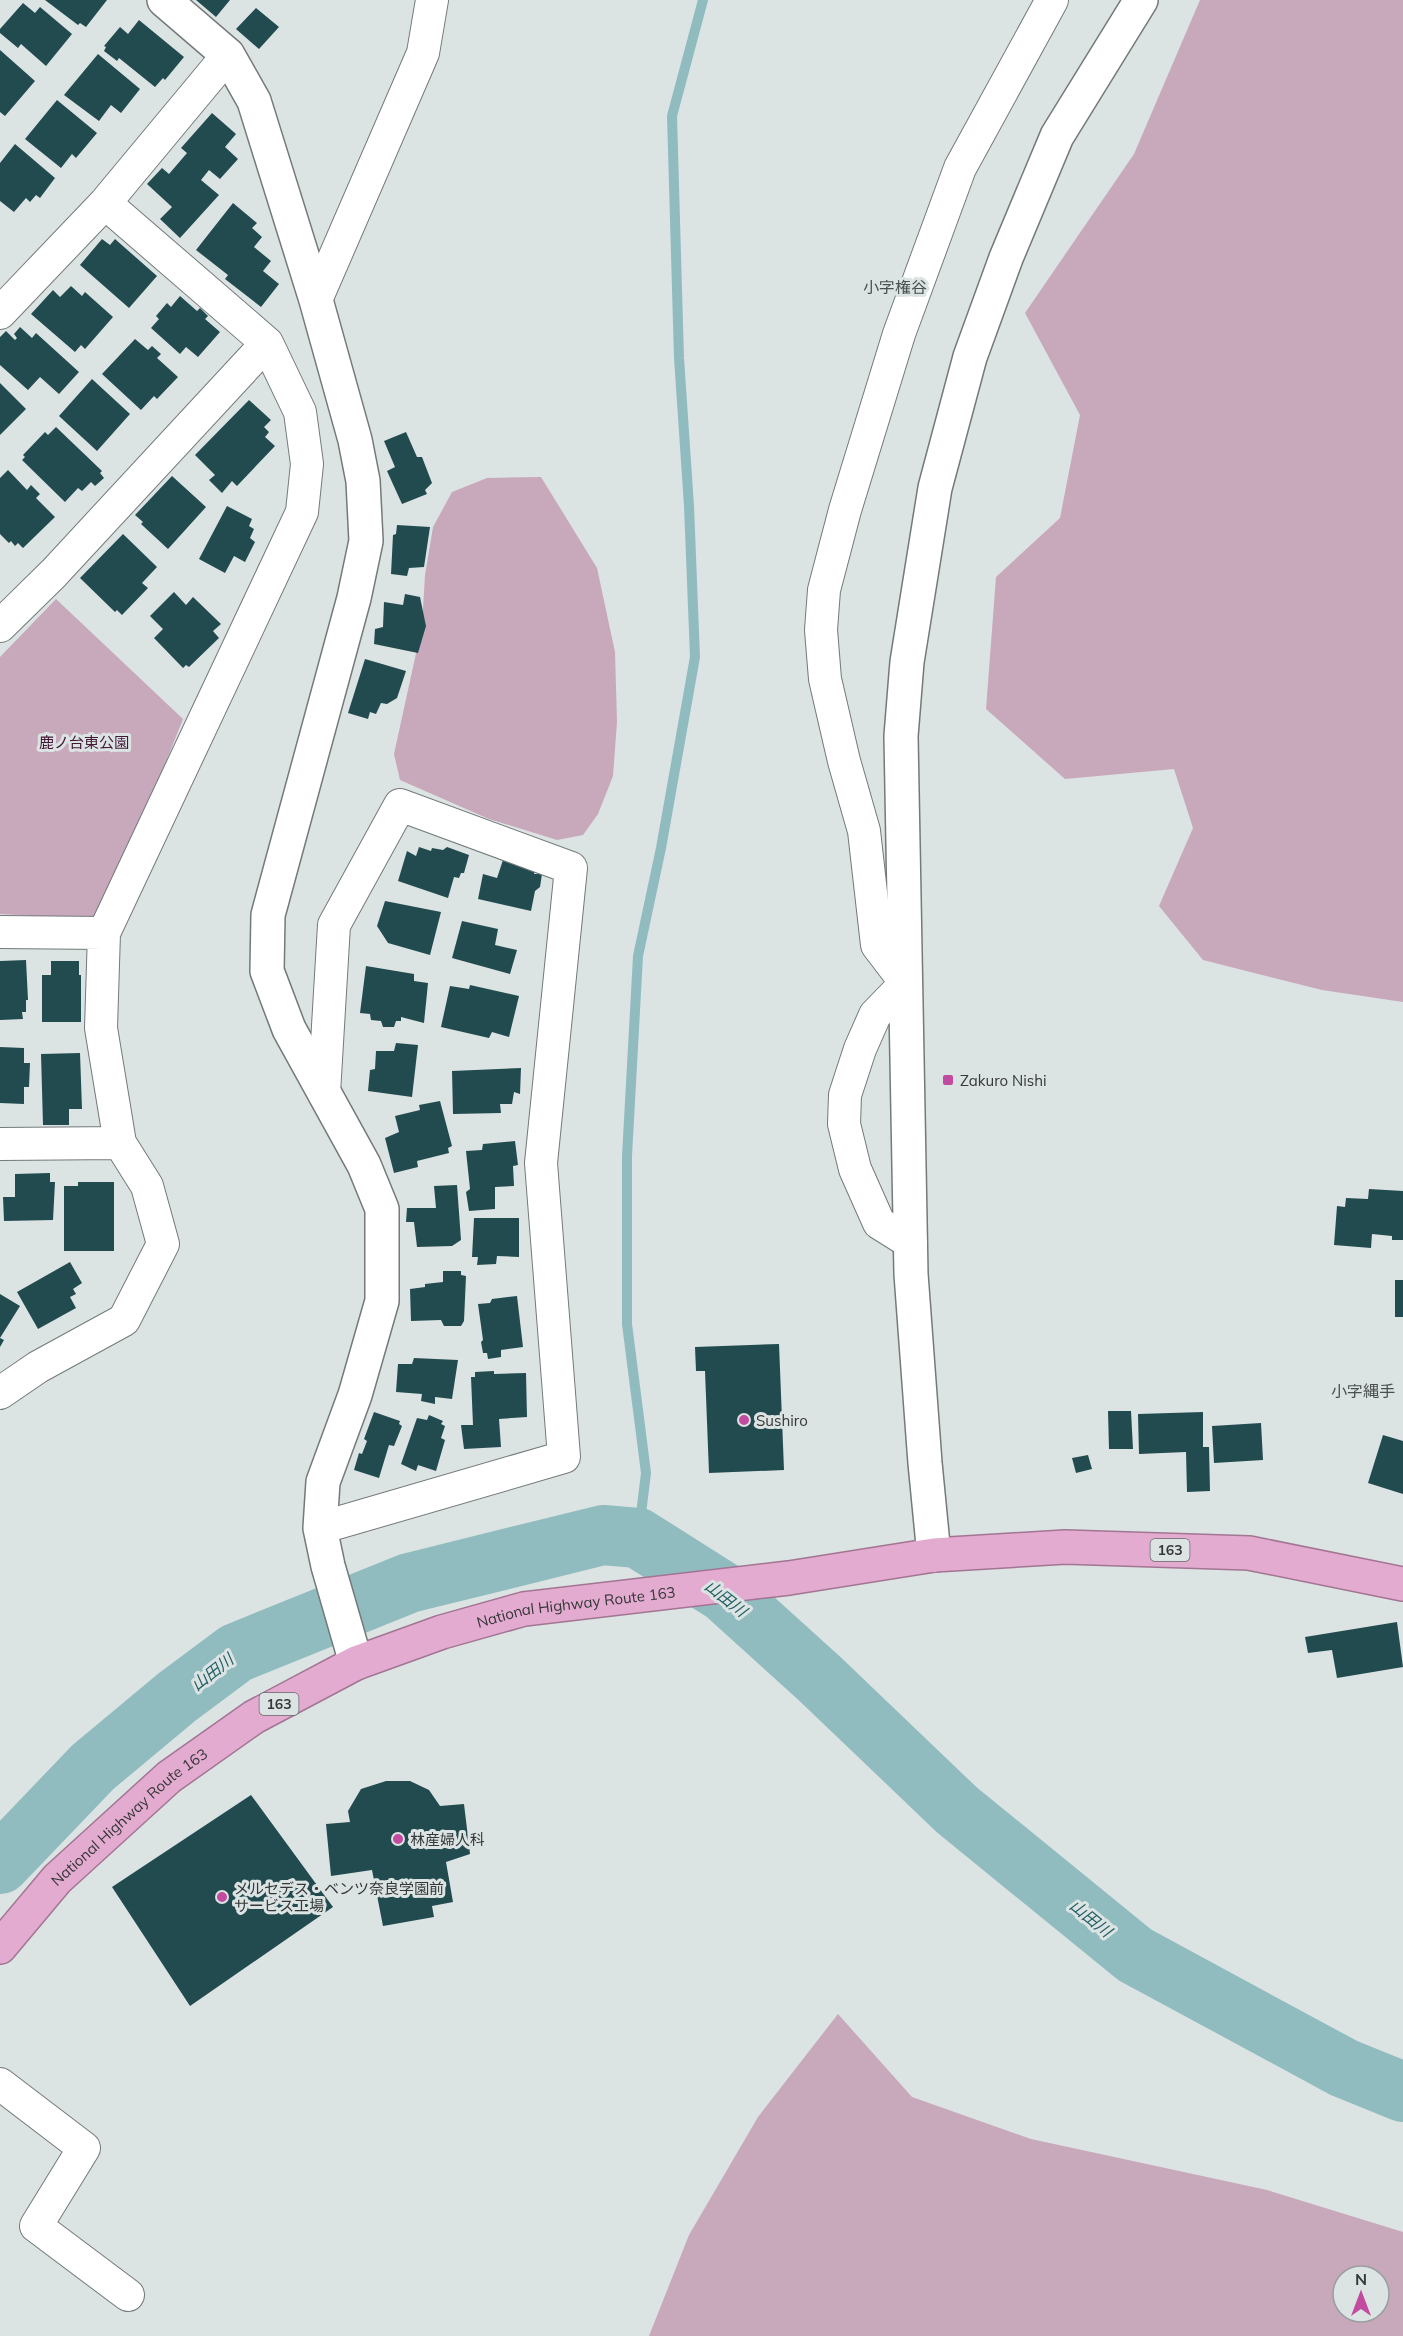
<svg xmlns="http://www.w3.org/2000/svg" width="1403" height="2336" viewBox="0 0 1403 2336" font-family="Mulish,'Noto Sans JP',sans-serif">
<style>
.green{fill:#c8a8bb;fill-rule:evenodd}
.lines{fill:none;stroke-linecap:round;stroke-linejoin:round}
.stream{stroke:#90bcc0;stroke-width:10}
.river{stroke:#90bcc0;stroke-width:60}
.building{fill:#224b50}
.minor-casing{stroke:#74797a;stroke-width:34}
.tertiary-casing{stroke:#74797a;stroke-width:36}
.trunk-casing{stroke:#a27593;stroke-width:36}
.minor{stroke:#fff;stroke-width:32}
.tertiary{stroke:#fff;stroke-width:33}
.trunk{stroke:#e3abd0;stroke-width:33}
.poi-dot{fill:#c24a9f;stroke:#dce3e3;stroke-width:2}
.labels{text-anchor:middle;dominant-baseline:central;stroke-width:6;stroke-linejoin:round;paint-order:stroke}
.shield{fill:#dce3e3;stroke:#676b6b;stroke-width:1.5}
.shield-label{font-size:14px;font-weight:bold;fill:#353738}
.park-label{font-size:15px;fill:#421836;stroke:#dce3e3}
.poi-label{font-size:15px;fill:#353738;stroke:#dce3e3;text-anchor:start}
.street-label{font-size:15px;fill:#353738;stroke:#dce3e3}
.neighbourhood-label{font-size:16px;fill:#4a5050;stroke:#dce3e3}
.water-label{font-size:16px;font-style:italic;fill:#225e64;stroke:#dce3e3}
</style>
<rect width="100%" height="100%" fill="#dce3e3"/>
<path class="green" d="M1200 0H1403V1002L1322 990 1203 960 1159 906 1193 828 1174 769 1065 779 986 709 996 577 1060 518 1080 415 1025 313 1134 154Z
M541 477 597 568 615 652 617 722 613 776 598 814 583 835 557 840 489 819 400 780 394 754 422 626 425 575 433 527 452 492 487 478Z
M56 599 183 719 103 920 0 914V657Z
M838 2014 912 2097 1031 2139 1267 2190 1403 2232V2336H649L689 2235 758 2117ZM1343 2276H1379V2312H1343Z"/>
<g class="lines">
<path class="stream" d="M638 1538 646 1473 627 1324V1156L638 956 661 848 695 657 689 506 679 358 672 116 703 0"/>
<path class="river" d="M0 1864 93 1767 177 1697 236 1653 409 1583 603 1535 638 1538 725 1593 820 1679 957 1810 1135 1955 1344 2068 1403 2092"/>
</g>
<path class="building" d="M45 0H107L86 27 80 23 78 25Z
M196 0H230L216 17Z
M23 3 35 13 40 7 72 34 46 66 21 44 18 48 0 33V29Z
M256 8 279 27 259 49 236 29Z
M139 20 184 57 165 80 163 78 155 87 119 58 117 61 104 51 106 47 104 46 120 27 128 34Z
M0 50 35 81 5 116 0 112Z
M98 54 140 89 121 113 111 105 99 121 64 95Z
M57 100 97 133 76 158 72 154 61 168 25 139Z
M212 113 236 134 225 147 238 159 220 179 209 170 201 180 219 195 180 238 160 219 172 207 147 184 162 168 169 174 187 153 181 148Z
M15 144 55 178 40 198 36 195 30 202 26 198 14 212 0 201V163Z
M233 203 257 223 252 228 262 237 254 247 271 261 263 271 279 284 261 307 225 279 228 275 196 250Z
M102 239 110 245 115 239 157 276 129 308 80 265Z
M71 286 82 296 85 292 113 317 85 349 81 345 75 352 31 314 53 290 60 297Z
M180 296 197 311 200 308 208 316 205 319 220 332 198 357 186 347 180 354 151 328 159 319 156 316 167 303 171 307Z
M20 327 32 338 36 333 79 372 59 394 40 377 28 390 0 365V337L6 331 15 340 17 338 14 334Z
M135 339 148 350 152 346 161 354 157 358 178 377 157 399 154 396 141 410 102 374Z
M92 379 130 414 97 451 59 416Z
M0 383 26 409 0 435Z
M249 400 271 420 264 427 269 432 265 437 275 446 237 486 232 481 222 493 209 480 215 475 195 455Z
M56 427 102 471 100 473 104 478 95 486 91 482 82 491 78 488 65 502 22 460 25 457 23 455 45 432 48 435Z
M406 432 417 457H422L432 483 425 490 427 494 402 504 387 471 395 467 384 441Z
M8 470 27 490 31 485 40 494 36 498 55 517 23 548 18 543 15 546 11 541 9 543 0 534V478Z
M172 476 206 507 168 549 141 524 143 522 135 515Z
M227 506 252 519 249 526 254 529 250 538 255 542 245 562 234 556 225 573 199 559Z
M397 525 430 527 424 567 409 568 407 576 391 574 393 535 396 534Z
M123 534 157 567 142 583 148 588 122 615 117 610 115 612 80 578Z
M174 592 186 605 193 597 221 624 213 631 219 638 189 667 186 665 183 668 154 638 163 629 150 616Z
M405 594 420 597 426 626 418 653 374 644 375 629 383 627 384 602 403 605Z
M365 659 406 671 397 698 387 704 381 703 376 714 370 712 368 719 348 713Z
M419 847 431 851 432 848 443 850 447 847 469 855 464 873H461L459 878 454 877 448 898 398 881 407 851 416 856Z
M503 860 515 862V865L535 870 534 874H542L540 887 535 891 531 911 478 899 483 874 497 878Z
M385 901 441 912 430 955 388 943 377 926Z
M462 921 498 929 495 945 517 950 510 974 452 958Z
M26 960 28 1000H26V1012H22L23 1019 0 1020V961Z
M51 961H79V975H81V1022H42V975H51Z
M366 966 414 974V981L428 983 424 1023 401 1017V1021H396L394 1027H383L381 1021 371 1020 370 1014 360 1013Z
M470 985 519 996 509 1037 492 1032 489 1038 441 1027 450 986 469 989Z
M396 1043 418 1045 412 1097 368 1091 370 1070 375 1069 376 1051H394Z
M0 1047 24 1048V1063H30L29 1087H24V1104L0 1103Z
M80 1053 82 1109H69V1125H43L41 1054Z
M521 1068 520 1094 514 1092 512 1104H500L501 1113 453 1114 452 1071Z
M440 1101 452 1146 448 1148 449 1153 417 1161 418 1167 394 1173 385 1138 399 1132 395 1116 420 1110 419 1105Z
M515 1141 518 1165 513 1166 514 1186 495 1187V1209L469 1211 466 1192 470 1189 466 1151 482 1150 483 1144Z
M50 1173V1182H55L53 1220 4 1221 3 1197H15V1174Z
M78 1182H114V1251H64V1186H78Z
M457 1185 461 1240 452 1246 417 1247 414 1222H406L407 1208H436L434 1186Z
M1369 1189 1403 1191V1240H1392V1236L1372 1234 1371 1248 1334 1245 1337 1206 1345 1207 1346 1198 1368 1199Z
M474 1218H519V1257L497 1256 496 1264 477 1265 478 1257H472Z
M70 1262 82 1283 73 1289 76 1294 70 1297 76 1308 38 1329 17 1292Z
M443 1271H461V1275L466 1276 464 1321 461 1326H444L441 1320 411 1321 410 1289 425 1287V1284L443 1282Z
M1395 1280H1403V1317H1395Z
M0 1294 20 1306 0 1338 4 1340 0 1347Z
M517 1296 523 1347 501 1350V1357L488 1359 487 1353H483L481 1342 483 1340 478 1304 490 1303 492 1299Z
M779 1344 784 1470 709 1473 705 1371H696L695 1347Z
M414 1358 458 1360 452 1399 435 1397V1404L421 1401 422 1394 396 1392 398 1364H412Z
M494 1371V1374L526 1373 527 1417 499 1419 501 1447 464 1449 461 1425H473L471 1377H475V1372Z
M1108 1411H1131L1133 1449H1109Z
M374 1412 400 1421 399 1424 402 1426 394 1446 389 1445 379 1478 354 1470 359 1453 362 1454 367 1441 364 1439Z
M1203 1412V1447H1209L1210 1491 1187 1492 1186 1452 1139 1454 1138 1414Z
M429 1415 443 1421 441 1424 445 1426 441 1438 445 1440 436 1471 418 1465 416 1471 401 1464 417 1418 427 1420Z
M1261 1423 1263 1460 1214 1463 1212 1426Z
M1383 1435 1403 1441V1494L1368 1483Z
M1088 1455 1092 1469 1076 1473 1072 1458Z
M1397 1622 1403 1667 1337 1678 1332 1650 1308 1653 1305 1637Z
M386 1781H410L429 1790 440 1806 464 1804 470 1854 446 1862 453 1902 432 1906 434 1917 383 1926 372 1870 331 1876 326 1824 350 1822 348 1811 361 1789Z
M251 1795 333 1907 190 2006 112 1887Z"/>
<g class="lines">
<defs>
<path id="minor" d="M316 300 423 53 432 0
M0 313 105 203 228 55
M0 626 54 573 267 343
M0 932 104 933
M0 1144 120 1143
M911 1243 879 1223 855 1169 844 1124 845 1095 860 1049 875 1015 906 983 877 945 864 831 844 761 825 679 821 630 824 590 845 510 899 334 960 168 1052 0
M0 1393 38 1367 124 1320 163 1244 147 1186 120 1143 101 1028 104 933 302 512 307 464 300 412 267 343 105 203
M320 1528 564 1457 541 1163 571 868 400 805 334 925 324 1093
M0 2084 84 2148 36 2226 128 2295"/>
<path id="tertiary" d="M164 0 228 55 254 101 316 300 355 440 363 481 366 541 354 598 268 915 267 971 289 1029 364 1165 382 1209V1301L355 1395 323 1482 320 1528 328 1566 356 1663
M934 1555 925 1463 911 1274 901 736 907 662 935 488 970 357 1006 258 1057 136 1141 0"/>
<g id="trunk">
<path id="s1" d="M0 1947 57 1879 169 1777 254 1717 356 1663 442 1632 524 1609 789 1578 934 1555 1065 1547 1249 1553 1403 1584"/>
</g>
</defs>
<use href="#minor" class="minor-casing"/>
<use href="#tertiary" class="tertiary-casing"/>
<use href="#trunk" class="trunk-casing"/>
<use href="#minor" class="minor"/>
<use href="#tertiary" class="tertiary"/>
<use href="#trunk" class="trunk"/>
</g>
<g class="poi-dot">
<rect x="942" y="1074" width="12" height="12" rx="3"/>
<circle cx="744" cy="1420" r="6"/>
<circle cx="398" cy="1839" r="6"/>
<circle cx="222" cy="1897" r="6"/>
</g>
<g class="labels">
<g class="shield">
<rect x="1150.5" y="1539" width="39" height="22" rx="4.5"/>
<rect x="259.5" y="1693" width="39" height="22" rx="4.5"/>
</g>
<g class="shield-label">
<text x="1170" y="1550">163</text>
<text x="279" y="1704">163</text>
</g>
<g class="park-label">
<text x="84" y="742">鹿ノ台東公園</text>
</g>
<g class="poi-label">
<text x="960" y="1080">Zakuro Nishi</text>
<text x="756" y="1420">Sushiro</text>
<text x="410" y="1839">林産婦人科</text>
<text x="234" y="1888">メルセデス・ベンツ奈良学園前<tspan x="234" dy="17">サービス工場</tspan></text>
</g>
<g class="street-label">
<text stroke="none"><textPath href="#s1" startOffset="688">National Highway Route 163</textPath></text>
<text stroke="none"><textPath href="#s1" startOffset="184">National Highway Route 163</textPath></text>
</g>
<g class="neighbourhood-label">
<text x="895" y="287">小字権谷</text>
<text x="1363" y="1391">小字縄手</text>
</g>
<g class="water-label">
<text transform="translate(726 1598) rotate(38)">山田川</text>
<text transform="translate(212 1672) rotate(-38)">山田川</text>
<text transform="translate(1091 1918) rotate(39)">山田川</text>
</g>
</g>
<g transform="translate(1361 2294)"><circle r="28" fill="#dce3e3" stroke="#999e9f" stroke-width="1.5"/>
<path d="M0-4.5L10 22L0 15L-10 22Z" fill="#c24a9f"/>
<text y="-9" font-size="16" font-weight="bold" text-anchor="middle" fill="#353738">N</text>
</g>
</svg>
